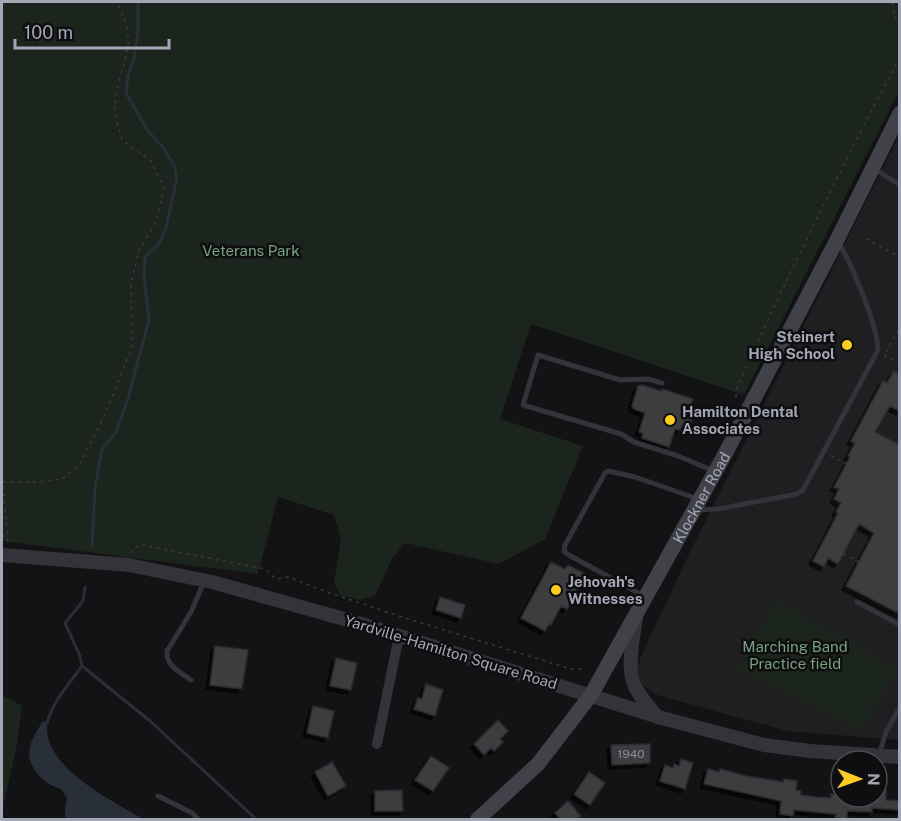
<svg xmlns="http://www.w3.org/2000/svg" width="901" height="821" viewBox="0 0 901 821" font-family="'Public Sans',sans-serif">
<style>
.built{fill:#1f1e21}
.green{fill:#1c241e}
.water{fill:#282f38}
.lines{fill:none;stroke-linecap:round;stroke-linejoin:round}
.stream{stroke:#282f38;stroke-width:3}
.building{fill:#3c3c41;stroke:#2d2c30;stroke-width:1.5;filter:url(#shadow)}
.path{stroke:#393a40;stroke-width:1.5;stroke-dasharray:3 4.5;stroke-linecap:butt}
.service{stroke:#333339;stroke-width:5}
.minor{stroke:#333339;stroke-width:10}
.tertiary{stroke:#333339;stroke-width:14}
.secondary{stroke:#414249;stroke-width:15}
.poi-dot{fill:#fbcd24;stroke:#0e0d0f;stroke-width:2}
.labels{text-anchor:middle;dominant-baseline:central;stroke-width:5;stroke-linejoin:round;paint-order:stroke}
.number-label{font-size:12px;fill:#898c98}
.park-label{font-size:15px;fill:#79a280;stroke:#0e0d0f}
.poi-label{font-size:15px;font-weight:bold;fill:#a3a6b5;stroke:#0e0d0f;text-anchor:start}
.street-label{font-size:15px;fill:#a3a6b5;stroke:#0e0d0f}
</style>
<defs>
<filter id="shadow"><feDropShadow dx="-4" dy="4" stdDeviation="0" flood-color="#0009"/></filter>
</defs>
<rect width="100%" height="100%" fill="#131214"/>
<path class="built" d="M899 136V740L787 731 657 695 643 686 637 669 642 654 689 554Z"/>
<path class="green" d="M2 2H899V91L744 395 531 324 500 419 583 446 545 539 499 564 405 543 392 559 375 596 359 600 340 595 334 582 341 539 334 515 278 497 258 574 2 541Z
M776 600 898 668 862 733 736 668Z
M2 695 22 706 17 744 2 812Z"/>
<path class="water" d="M43 721 47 723C42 767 111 800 143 819H65V809L67 798 61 789C44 785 25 766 30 747 32 738 38 729 43 721Z"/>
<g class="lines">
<path class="stream" d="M92 546 95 488 102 449 116 432 128 399 149 319 144 277 145 257 159 244 166 228 177 178 174 165 162 146 147 130 126 93 128 76 134 58 138 32V2
M82 666 150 721 257 820
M47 723C53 701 69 684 82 666L80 656 65 623 83 601 85 587"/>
</g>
<path class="building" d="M894 371 900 374V411L890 406 875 432 900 445V614L846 586 874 533 859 524 838 564 828 558 824 567 813 561 838 513 836 512 841 503 834 499 839 489 834 487 850 457 848 456 855 443 851 441 883 381 887 383Z
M642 385 661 391 662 389 693 399 690 408 695 410 689 428 682 425 680 430 675 429 669 447 642 438 643 433 639 432 645 413 634 409 632 406 638 386Z
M551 562 565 569 568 565 585 574 567 609 561 606 551 625 549 624 545 631 521 618Z
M440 597 465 605 461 618 436 610Z
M215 646 248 650 242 689 210 685Z
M336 658 357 663 351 690 330 686Z
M426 684 443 690 435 716 414 709 418 698 422 699Z
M313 706 334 711 328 738 307 733Z
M498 720 508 731 500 739 503 742 494 751 491 748 484 755 474 744Z
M650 744V763L612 765 611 745Z
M431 756 449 768 433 791 415 780Z
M681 759 693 763 685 789 660 781 665 765 673 768 674 764 679 766Z
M332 762 346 786 328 796 315 772Z
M708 769 719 772 720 769 746 776 784 782V779L797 781 796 790 801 791 800 795 817 797 831 798V794L841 795V797H877V789L886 790V800L900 801V810L872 808V812L847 811V819L835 818 836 814 794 810 793 816 780 814 781 801 704 784Z
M589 772 605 783 590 805 574 794Z
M402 790 403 811H375V791Z
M568 801 581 816 576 819H560L555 813Z"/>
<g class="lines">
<path class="path" d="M893 2 894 15 900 27
M866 239 900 257
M886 352 900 327
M884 355 900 363
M736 397 737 387C788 275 842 165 900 57
M831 456 883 483
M2 471 8 543
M3 482H36L62 479 79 465 104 417 132 347 131 284 139 250 156 222 164 188 151 161 122 140C120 130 114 118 115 107 117 63 143 47 116 2
M2 536H7
M130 553 139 545 147 546 265 569 276 579 289 577 324 591 402 617 571 669H586
M843 554 859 562"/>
<path class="service" d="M873 168 900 185
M662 383 648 379 620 380 538 355 523 405 621 434 634 442 678 456 714 471
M697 510 718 509 797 494 803 490 878 350C878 327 851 262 838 242
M644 596 567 554 564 551 565 545 605 473 608 471 635 477 698 499
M857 602 900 625
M191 680C180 672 166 666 167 651L191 612 204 582
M879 755 886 732 900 707
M158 796 192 813 199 820"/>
<path class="minor" d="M377 744 399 636"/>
<path class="tertiary" d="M2 555 129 565 212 582 355 622 662 718 764 745 810 751 900 757
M636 616C634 636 627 662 633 681 637 695 649 706 657 717"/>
<path class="secondary" id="s1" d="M477 820 538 764 591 695 724 456 837 240 900 113"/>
</g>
<g class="poi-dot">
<circle cx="847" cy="345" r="6"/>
<circle cx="670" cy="420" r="6"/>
<circle cx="556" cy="590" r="6"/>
</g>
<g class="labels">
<g class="number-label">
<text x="631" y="754">1940</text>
</g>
<g class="park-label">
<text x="251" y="250">Veterans Park</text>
<text x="795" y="646">Marching Band<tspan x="795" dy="17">Practice field</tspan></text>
</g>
<g class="poi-label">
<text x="835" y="336" text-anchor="end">Steinert<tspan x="835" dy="17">High School</tspan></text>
<text x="682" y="411">Hamilton Dental<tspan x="682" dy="17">Associates</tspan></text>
<text x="568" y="581">Jehovah's<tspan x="568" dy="17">Witnesses</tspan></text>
</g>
<g class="street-label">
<text stroke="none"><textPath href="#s1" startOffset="396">Klockner Road</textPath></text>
<text transform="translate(451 652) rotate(17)">Yardville-Hamilton Square Road</text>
</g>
</g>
<rect width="901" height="821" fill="none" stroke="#a3a6b5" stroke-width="6"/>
<g transform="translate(859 779) rotate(91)"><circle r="28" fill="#0e0d0f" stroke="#4a4a51" stroke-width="1.5"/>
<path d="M0-4.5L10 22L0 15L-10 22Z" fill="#fbcd24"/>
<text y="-9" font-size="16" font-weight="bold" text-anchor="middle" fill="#a3a6b5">N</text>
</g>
<path d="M15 39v9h154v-9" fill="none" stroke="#a3a6b5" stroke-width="3"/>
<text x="24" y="39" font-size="18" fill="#a3a6b5" stroke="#0e0d0f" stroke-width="4.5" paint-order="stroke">100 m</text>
</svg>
